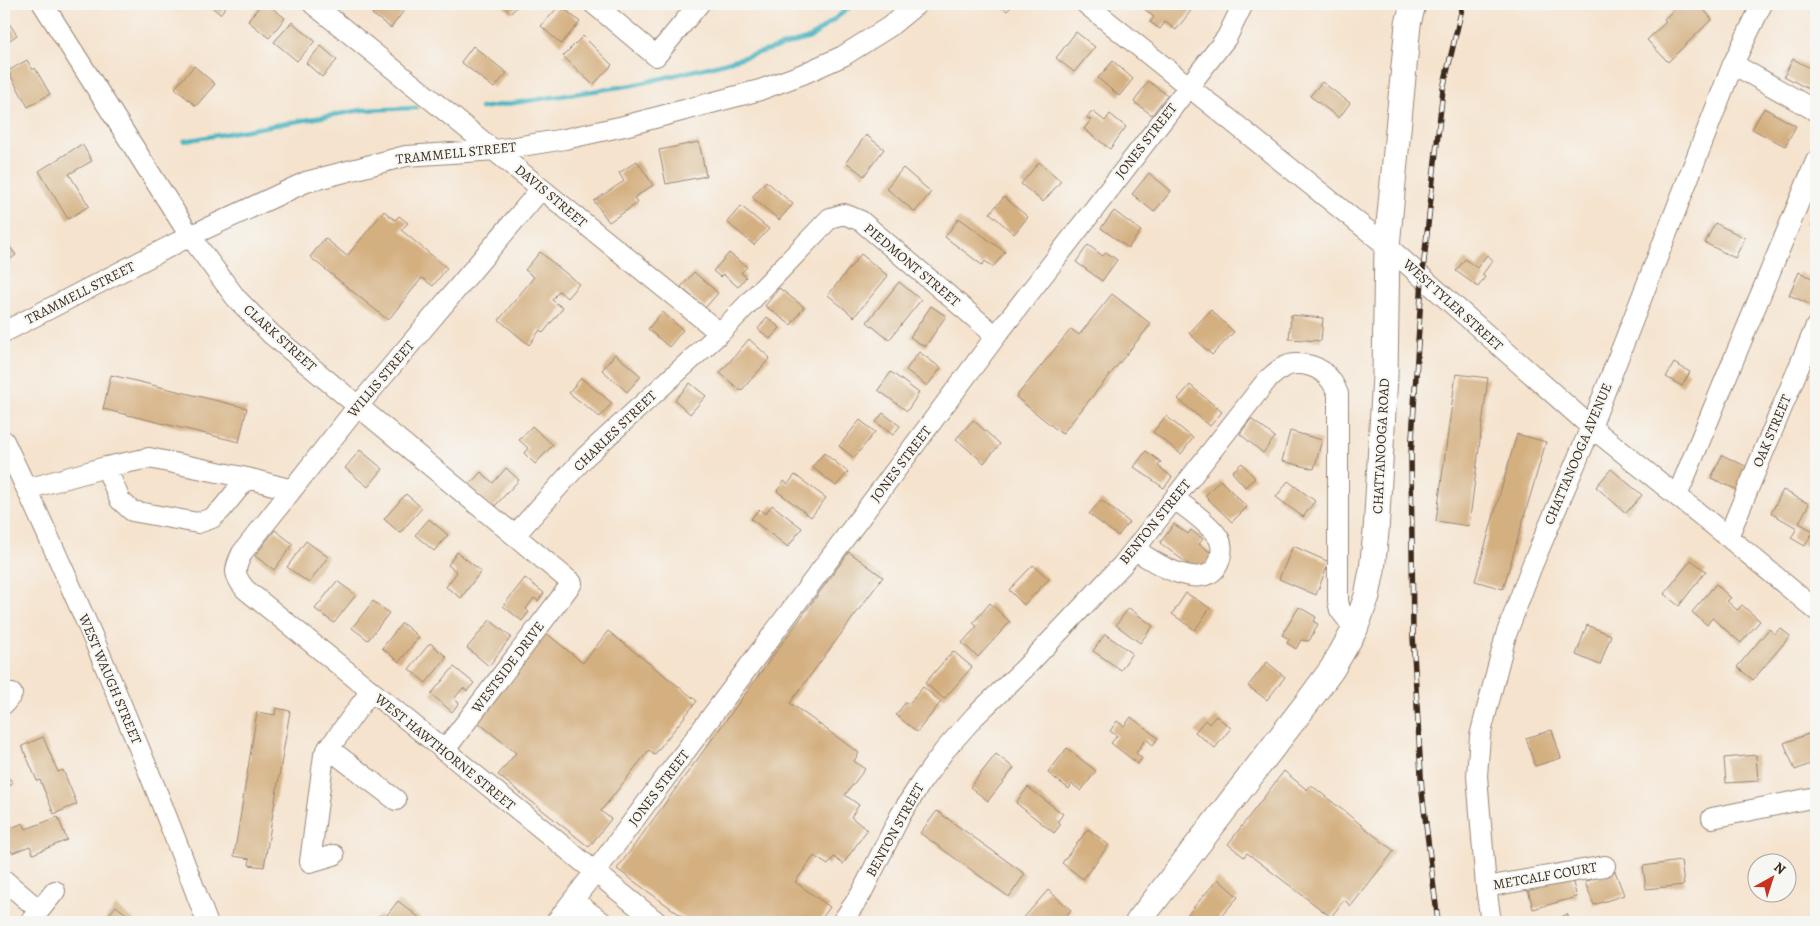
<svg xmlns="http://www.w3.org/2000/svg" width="1820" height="926" viewBox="0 0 1820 926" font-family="Alegreya,serif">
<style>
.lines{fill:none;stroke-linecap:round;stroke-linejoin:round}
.stream{stroke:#45b3c0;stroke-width:4.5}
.building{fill:#d4b081}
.minor-casing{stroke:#988676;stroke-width:22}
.major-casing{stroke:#988676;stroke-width:27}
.minor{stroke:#fff;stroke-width:20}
.major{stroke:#fff;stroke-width:25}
.rail-casing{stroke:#3b2a1e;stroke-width:5.5}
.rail{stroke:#f6f6f2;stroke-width:4;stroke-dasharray:11;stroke-linecap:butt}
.labels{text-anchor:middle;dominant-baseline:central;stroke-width:4.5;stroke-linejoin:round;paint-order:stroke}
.street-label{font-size:14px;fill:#3b2a1e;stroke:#f6f6f2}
</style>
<rect width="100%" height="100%" fill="#f6f6f2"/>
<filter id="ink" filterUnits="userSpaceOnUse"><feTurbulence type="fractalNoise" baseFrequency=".02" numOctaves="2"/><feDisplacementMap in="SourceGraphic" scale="10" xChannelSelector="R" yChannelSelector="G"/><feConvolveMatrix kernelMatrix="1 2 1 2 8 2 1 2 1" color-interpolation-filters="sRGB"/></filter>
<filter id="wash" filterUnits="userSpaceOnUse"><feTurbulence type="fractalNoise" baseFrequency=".0096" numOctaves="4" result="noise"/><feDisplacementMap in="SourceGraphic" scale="20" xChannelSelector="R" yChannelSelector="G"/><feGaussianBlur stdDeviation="1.12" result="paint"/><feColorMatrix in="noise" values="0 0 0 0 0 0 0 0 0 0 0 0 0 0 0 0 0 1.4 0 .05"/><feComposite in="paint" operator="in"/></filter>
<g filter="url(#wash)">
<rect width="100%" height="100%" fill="#f5e3ce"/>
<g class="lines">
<path class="stream" d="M481 108 633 85 713 66 810 38 854 4
M184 141 362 110 416 108"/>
</g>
<g id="blocks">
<path class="building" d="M208 4H228L220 14Z
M261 4H267L285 18 269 38 248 21Z
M380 4H398L405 9 391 28 372 14Z
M501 4H519L511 13Z
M634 4H644L639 9Z
M999 4H1014L1007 11Z
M1146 4H1196L1176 30 1165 22 1160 29 1150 22 1154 17 1143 8Z
M1680 4H1708L1703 9 1712 19 1668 62 1647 40 1666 22 1664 19Z
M560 5 580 22 561 44 541 26Z
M4 16 17 35 4 44Z
M292 22 315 41 297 61 274 42Z
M1076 32 1095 47 1074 72 1056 58Z
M583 36 612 65 593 85 563 56Z
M321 46 337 60 322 77 306 63Z
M473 46 507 73 494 88 461 62Z
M1793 59 1816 71V93L1784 76Z
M27 60 33 70 35 68 50 94 28 107 8 71Z
M1113 61 1133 79 1119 96 1098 78Z
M194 66 215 84 196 106 175 88Z
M1148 81 1167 95 1152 115 1134 102Z
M1322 82 1350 103 1339 118 1310 96Z
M1764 108 1796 126 1785 146 1752 129Z
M1092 111 1105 121 1110 114 1126 127 1110 149 1084 129 1091 120 1087 118Z
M866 135 884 149 864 176 846 162Z
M699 142 706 176 666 184 659 150Z
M82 144 92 161 69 174 89 206 68 219 39 171Z
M637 161 653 185 634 198 638 203 609 222 594 201 624 181 619 173Z
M1039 162 1061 181 1043 202 1021 184Z
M903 168 931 192 915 212 886 188Z
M1149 173 1171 191 1154 212 1132 194Z
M766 181 793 204 779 220 752 197Z
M1004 197 1028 217 1014 234 990 213Z
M741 206 769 229 754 245 727 222Z
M384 211 395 220 399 216 408 223 401 230 447 268 433 286 422 278 388 320 310 257 325 238 347 256Z
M1114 211 1141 231 1128 248 1101 228Z
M959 218 1005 252 993 267 985 261 982 265 945 237Z
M1816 218V230L1811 226Z
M1715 223 1745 238 1735 258 1705 243Z
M4 239 16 255 4 264Z
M1088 245 1103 256 1106 252 1117 260 1102 281 1076 262Z
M540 252 579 284 567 298 559 291 552 300 563 308 543 333 540 330 529 345 499 320 534 277 525 270Z
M729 253 747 267 741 273 746 277 738 287 723 274 720 277 713 271Z
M861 254 888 276 854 317 828 295Z
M1487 255 1493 260 1482 275 1485 277 1478 287 1456 271 1465 259 1477 268Z
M694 272 718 293 705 308 681 287Z
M1799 272 1816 280V307L1789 295Z
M899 282 921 300 889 340 867 322Z
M779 288 804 307 791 325 765 306Z
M1112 294 1151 324 1062 434 1016 397 1071 329 1079 335Z
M931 306 946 316 925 347 910 337Z
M1211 310 1234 332 1212 355 1189 333Z
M662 312 683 330 669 347 648 329Z
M1291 315 1323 318 1321 341 1289 339Z
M767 317 780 328 770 339 758 329Z
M749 339 770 358 741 391 720 373Z
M919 352 941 368 927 386 906 370Z
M615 354 641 376 627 392 602 370Z
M1674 363 1690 372 1682 386 1666 377Z
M891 372 919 393 907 411 878 390Z
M1456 374 1488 378 1469 526 1436 521Z
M111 375 247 408 239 442 103 409Z
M581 378 612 403 600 417 569 393Z
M690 383 706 396 690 414 675 400Z
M1190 385 1222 412 1210 426 1178 399Z
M883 413 900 426 893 435 876 422Z
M1166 416 1193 438 1181 454 1153 432Z
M1251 419 1275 437 1263 453 1240 434Z
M860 420 875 432 854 458 839 446Z
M973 420 1000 444 984 463 956 439Z
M532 426 553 445 535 464 524 453 528 448 519 440Z
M1290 431 1322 440 1314 469 1282 461Z
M1517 434 1546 442 1503 589 1475 581Z
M360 450 383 469 368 487 345 468Z
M1146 451 1161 462 1158 466 1172 477 1164 488 1134 467Z
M824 453 848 472 836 486 812 467Z
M1722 455 1754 470 1744 493 1711 478Z
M1242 463 1255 478 1245 487 1232 472Z
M506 468 519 480 493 508 468 486 481 472 493 483Z
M1611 469 1642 495 1626 513 1596 487Z
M795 475 826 498 811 517 777 491 784 481 788 484Z
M1220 480 1247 507 1232 522 1205 496Z
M1288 481 1315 501 1303 517 1276 497Z
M1783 490 1809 504 1799 523 1813 531 1805 546 1791 538 1797 528 1771 513Z
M406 494 422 508 400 533 384 519Z
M1101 500 1129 522 1118 536 1089 514Z
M772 505 802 528 788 547 751 519 759 509 765 514Z
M429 519 448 535 434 551 415 535Z
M1174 524 1188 534 1191 530 1203 539 1199 544 1214 555 1200 573 1160 543Z
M275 530 293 544 274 570 255 556Z
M306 541 328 557 309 583 287 567Z
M1293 546 1329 562 1316 595 1279 579Z
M457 552 481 571 461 598 446 587 457 572 448 565Z
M849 552 883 577 790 703 859 753 854 761 865 769 845 795 859 805 851 817 867 830 843 864 834 857 828 865 814 856 795 882 830 907 819 922H730L728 921 727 922H690L617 869Z
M1691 560 1706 571 1679 606 1664 594Z
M1033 565 1049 579 1024 605 1009 590Z
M525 578 544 593 538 601 534 598 526 609 529 612 522 621 503 606Z
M337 581 356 595 334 623 315 609Z
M1716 584 1731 598 1727 601 1737 610 1742 605 1760 621 1741 643 1712 618 1707 625 1692 612Z
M1186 593 1210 608 1195 630 1172 614Z
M373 601 389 613 368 640 352 628Z
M990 603 1010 622 978 657 962 643 977 626 973 623Z
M1299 607 1316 617 1314 622 1318 624 1309 641 1301 640 1296 649 1287 643 1289 639 1282 635Z
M1129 608 1153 626 1140 643 1116 625Z
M490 620 511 637 489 666 467 648Z
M402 623 419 637 399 662 382 648Z
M1587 625 1611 635 1600 665 1576 655Z
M1780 628 1790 636 1753 680 1737 667 1769 629 1775 634Z
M608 631 697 701 654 755 649 750 601 811 611 819 589 847 498 775 516 753 475 720 545 632 583 663Z
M1105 634 1132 653 1121 670 1093 651Z
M430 643 447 657 426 683 409 669Z
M953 651 972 667 944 699 925 683Z
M1267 662 1285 677 1267 700 1248 686Z
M454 667 474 683 467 691 463 688 454 699 459 703 452 712 431 694Z
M923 687 941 702 917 732 896 715 906 702 909 704Z
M276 708 290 711 264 867 249 865 250 859 234 856 257 712 275 715Z
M1216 716 1231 728 1215 748 1195 732 1205 720 1209 724Z
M1131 717 1158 738 1153 745 1146 739 1136 753 1142 758 1138 764 1111 743 1117 736 1110 731 1117 721 1124 726Z
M1552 730 1561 758 1535 766 1526 738Z
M1816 731V755L1813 756 1815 762 1795 770 1784 743Z
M43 737 58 772 63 770 77 804 54 814 40 780 37 781 22 746Z
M1067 748 1096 771 1081 791 1072 784 1069 789 1048 773Z
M996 754 1014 768 988 801 970 787Z
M1756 755 1758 781 1726 783 1724 758Z
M1284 771 1307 790 1311 785 1394 851 1351 906 1344 900 1331 917 1247 853 1244 857 1228 844Z
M4 774 13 782 4 793Z
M1028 787 1063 814 1058 821 1061 824 1054 833 1016 803Z
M937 811 1025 874 1009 897 920 833Z
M58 817 67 840 33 854 30 846 12 853 4 831 23 823 26 829Z
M1088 829 1109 845 1083 879 1062 863Z
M1681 861 1684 885 1646 889 1643 866Z
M1615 871 1624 895 1594 905 1585 882Z
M1570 873 1577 897 1533 909 1527 885Z
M1218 879 1238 897 1216 922H1181Z
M1048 890 1071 910 1060 922H1020Z
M398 901 425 922H374L379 915 384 919Z
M116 906 136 922H103Z
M1567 914 1571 922H1552Z"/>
</g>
</g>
<g filter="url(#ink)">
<use href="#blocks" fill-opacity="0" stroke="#988676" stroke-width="1"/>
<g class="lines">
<defs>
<path id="minor" d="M43 4 190 236 236 298 271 334 572 583 444 751
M313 4 720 333
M594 4 656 56 699 4
M1086 4 1387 246 1591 427 1728 537 1816 610
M1733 64 1816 111
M541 189 358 406 242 553C234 570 233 574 245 589L657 922
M4 332 190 236 306 182 406 156 496 150 565 139 624 126 760 90 803 74 843 56 889 27 917 4
M4 441C79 598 146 759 207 922
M106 467 120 500 132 511 198 523 212 518 221 510 247 478
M27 489 106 467 149 458 247 478 292 490
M1677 496 1816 161
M515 535 585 457 720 333 830 218 844 214 861 221 996 336
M1728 537 1816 326
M1135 549C1153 563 1209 597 1220 559 1222 552 1223 544 1218 537 1208 522 1189 510 1175 499
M4 704 12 694
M328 748 396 800
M1712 818 1816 797
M334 855 310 862 324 755 370 692
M4 880 39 910
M1486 887 1605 866
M573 900 602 922
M30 922 55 891
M556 922 595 872 996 336 1227 37 1243 4
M842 922 861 894 901 814 922 781 944 751 975 716 1024 669 1123 564 1267 380C1272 376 1277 371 1282 368 1287 365 1292 364 1297 364 1318 364 1331 375 1338 394V601L1340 610 1355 629
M1491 922 1486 887 1477 776 1480 736 1506 635 1531 568 1591 427 1733 64 1762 4"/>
<path id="major" d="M1138 922 1310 699 1332 669 1355 629 1367 596 1372 570 1376 532 1385 376 1387 246 1408 24 1413 4"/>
</defs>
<use href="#minor" class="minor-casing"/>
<use href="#major" class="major-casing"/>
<use href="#minor" class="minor"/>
<use href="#major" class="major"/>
<defs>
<path id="rail" d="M1438 922 1422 792 1413 636 1411 455 1422 279 1443 89 1463 4"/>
</defs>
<use href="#rail" class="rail-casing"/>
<use href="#rail" class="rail"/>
</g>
</g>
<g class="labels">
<g class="street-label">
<text transform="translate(1146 141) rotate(-52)">JONES STREET</text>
<text transform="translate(456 153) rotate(-6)">TRAMMELL STREET</text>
<text transform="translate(551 196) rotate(40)">DAVIS STREET</text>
<text transform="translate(912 265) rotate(40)">PIEDMONT STREET</text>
<text transform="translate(80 293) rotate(-27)">TRAMMELL STREET</text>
<text transform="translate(1453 305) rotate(42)">WEST TYLER STREET</text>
<text transform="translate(280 338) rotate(42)">CLARK STREET</text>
<text transform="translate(381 379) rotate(-50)">WILLIS STREET</text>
<text transform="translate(615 431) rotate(-44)">CHARLES STREET</text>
<text transform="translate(1772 431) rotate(-67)">OAK STREET</text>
<text transform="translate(1381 446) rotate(-87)">CHATTANOOGA ROAD</text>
<text transform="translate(1578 454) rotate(-67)">CHATTANOOGA AVENUE</text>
<text transform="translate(901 464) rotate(-53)">JONES STREET</text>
<text transform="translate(1155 522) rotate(-51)">BENTON STREET</text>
<text transform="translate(508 667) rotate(-53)">WESTSIDE DRIVE</text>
<text transform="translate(110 679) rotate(67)">WEST WAUGH STREET</text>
<text transform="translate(445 752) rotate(39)">WEST HAWTHORNE STREET</text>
<text transform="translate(659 788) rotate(-53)">JONES STREET</text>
<text transform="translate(895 830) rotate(-61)">BENTON STREET</text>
<text transform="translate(1545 876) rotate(-10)">METCALF COURT</text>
</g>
</g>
<rect width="1820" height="926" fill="none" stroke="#f6f6f2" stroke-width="20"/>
<g transform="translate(1772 878) rotate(39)"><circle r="24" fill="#f6f6f2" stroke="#aba49d"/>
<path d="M0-4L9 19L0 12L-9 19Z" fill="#c8321e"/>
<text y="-8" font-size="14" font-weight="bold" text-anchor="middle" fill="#3b2a1e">N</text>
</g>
</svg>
